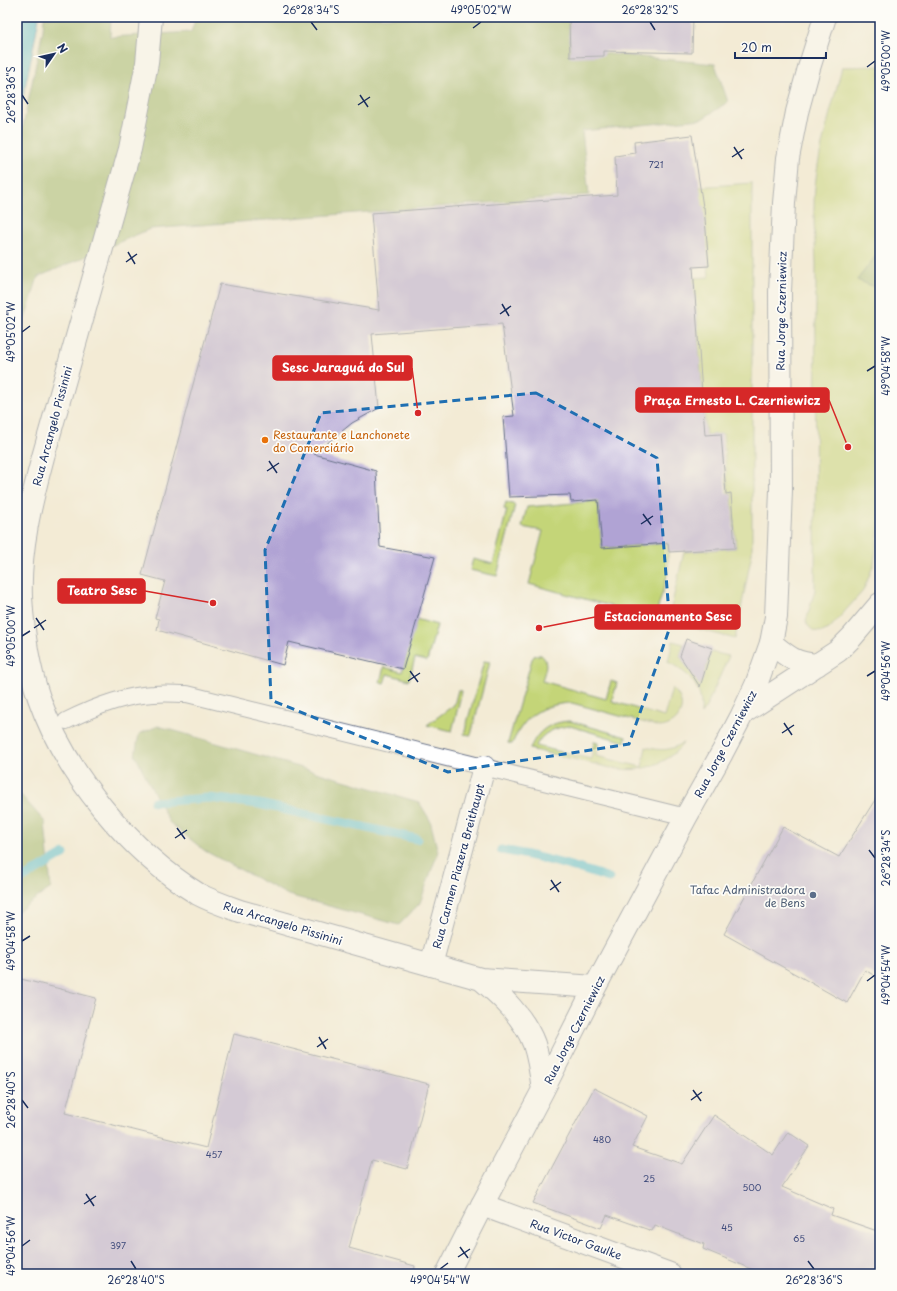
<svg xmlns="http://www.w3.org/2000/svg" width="897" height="1291" viewBox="0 0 897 1291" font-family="'Playpen Sans',sans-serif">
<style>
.green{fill:#c4d578;stroke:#70826b}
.forest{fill:#9bb668;stroke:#5b7263}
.water{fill:#57bfd4;stroke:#397799}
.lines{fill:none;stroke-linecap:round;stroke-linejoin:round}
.stream{stroke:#57bfd4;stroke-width:9}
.building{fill:#b0a3d4}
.service-casing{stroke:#677188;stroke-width:18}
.minor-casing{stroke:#677188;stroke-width:24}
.secondary-casing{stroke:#677188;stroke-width:24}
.service{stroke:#fff;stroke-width:16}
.minor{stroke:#fff;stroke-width:22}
.secondary{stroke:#fff;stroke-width:22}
.marked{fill:none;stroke:#1f6fb2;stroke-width:3;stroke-dasharray:8 5;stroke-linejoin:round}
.ticks{fill:none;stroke:#1b2f5e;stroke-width:1.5}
.food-dot{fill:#e8710a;stroke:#fdfcf7;stroke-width:1.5}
.service-dot{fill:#5c6f8a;stroke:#fdfcf7;stroke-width:1.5}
.labels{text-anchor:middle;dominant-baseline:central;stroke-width:3.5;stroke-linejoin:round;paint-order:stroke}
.number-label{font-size:9px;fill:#404c7c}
.street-label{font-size:11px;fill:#1b2f5e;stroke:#fdfcf7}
.food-label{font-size:11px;fill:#c56008;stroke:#fdfcf7;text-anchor:start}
.service-label{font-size:11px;fill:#4e5e75;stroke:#fdfcf7;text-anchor:end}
.leader{fill:none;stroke:#d62828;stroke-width:1.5}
.callout-dot{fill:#d62828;stroke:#fdfcf7;stroke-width:1.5}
.callout{fill:#d62828;stroke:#d62828;stroke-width:1.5}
.callout-label{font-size:12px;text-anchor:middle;font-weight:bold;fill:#fff}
.neatline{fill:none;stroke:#1b2f5e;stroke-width:1.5}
.ticks-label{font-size:10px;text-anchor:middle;fill:#1b2f5e}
</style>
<rect width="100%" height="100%" fill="#fdfcf7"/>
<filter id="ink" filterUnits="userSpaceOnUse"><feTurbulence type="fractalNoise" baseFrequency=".025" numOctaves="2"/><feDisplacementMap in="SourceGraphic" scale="8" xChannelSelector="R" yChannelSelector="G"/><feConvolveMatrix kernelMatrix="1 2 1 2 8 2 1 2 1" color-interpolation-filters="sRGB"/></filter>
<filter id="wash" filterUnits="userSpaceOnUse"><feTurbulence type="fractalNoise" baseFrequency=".012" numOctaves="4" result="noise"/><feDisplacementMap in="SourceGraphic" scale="16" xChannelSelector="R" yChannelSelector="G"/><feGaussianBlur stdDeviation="0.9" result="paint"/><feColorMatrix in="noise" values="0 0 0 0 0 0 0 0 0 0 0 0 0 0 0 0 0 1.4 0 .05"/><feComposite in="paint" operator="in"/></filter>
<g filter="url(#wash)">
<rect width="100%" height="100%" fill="#f3ebd5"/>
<path class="green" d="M880 66V251L857 280 880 289V519L874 564 863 591 829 629 822 632 814 631 808 626 806 621 815 590 816 264C815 236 812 207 816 178 821 141 833 104 842 67Z
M752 183V553L735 639 668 621 684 552 736 548 732 493H728L723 434 706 435 696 309 677 279 709 277 703 208 627 192Z
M598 501 602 548 668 543V573L655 618 529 584 543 531 522 527 527 507Z
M506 502 515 505 497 576 470 570 473 559 493 564 507 510 504 509Z
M416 619 437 625 427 661 415 658 409 680 387 674 384 683 380 682 384 667 402 672Z
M673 641 684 644 680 656 696 680 701 682 711 652 729 656 706 707 701 714C703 688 691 674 668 662Z
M535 655H541C550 662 544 672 542 681L606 699 611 681 617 683 612 701 664 717 672 688C689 702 682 725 660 727L572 703C541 704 524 716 512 744L508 743 532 659Z
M484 661 490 662 471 735 464 734Z
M458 690 462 691 452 731 427 725 454 705Z
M570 721 626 737 625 742 570 726C556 727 541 733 536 746L591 759 594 742 598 743 596 756 642 767 646 747C661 751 670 751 683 743 669 764 642 772 618 769 606 768 593 763 581 761 564 757 547 753 530 749 537 730 551 722 570 721Z"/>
<path class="forest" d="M44 17H111L110 37 191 32 196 17H569L570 54 601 53 715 64 728 102 702 119 582 131 589 195 150 229 38 277 17 344V155L43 30Z
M880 251V289L857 280Z
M158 726 419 802 430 820 438 852 420 903 399 925 288 895 205 851 169 822 135 755 139 734Z
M21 795 45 822 51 888 17 912V797Z"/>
<path class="water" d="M17 17H39C33 52 25 88 17 123Z"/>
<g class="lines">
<path class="stream" d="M154 802 209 798 259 804 417 839
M501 850C539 856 573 866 609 878
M17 882 64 854"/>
</g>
<g id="blocks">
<path class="building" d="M569 17H693L692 53 604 51V56L570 57Z
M692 135 703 207H704L709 266 693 267 705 435 721 434 726 494 731 493 735 548 669 552 668 543 602 548 598 500 571 502 570 495 509 497 503 417 514 416 502 324 372 334 379 408 352 423 314 454 376 471 380 547 435 557 403 669 289 642 283 665 157 630 159 619 155 618 165 581 142 575 220 284 379 310 371 213 617 195 615 156 635 153 634 142Z
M686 639 712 648 700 687 680 656Z
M880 792V979L865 970 847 1003 724 934 783 827 839 857Z
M17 978 96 998 65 1113 206 1148 234 1034 429 1084 407 1169 372 1160 349 1248 415 1266 414 1274H17Z
M594 1088 648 1116 632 1147 682 1164 714 1115 773 1155 788 1132 809 1146 782 1187 833 1209 831 1215 880 1232V1274H763L703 1249 704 1244 655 1225 652 1231 607 1215 601 1228 533 1203Z"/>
</g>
</g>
<g filter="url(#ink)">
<use href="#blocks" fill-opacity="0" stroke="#677188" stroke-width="1"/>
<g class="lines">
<defs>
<path id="service" d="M66 721C92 708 124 695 154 694 165 693 176 694 187 694L686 817"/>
<path id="minor" d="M771 643C788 657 794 663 817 665
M743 713 838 651 852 637 880 604
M431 965 484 767
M482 1205 670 1274"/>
<path id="secondary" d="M151 17 147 63 130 149 43 457C31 502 19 550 21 597 23 630 28 666 39 698 65 773 130 852 198 894 211 901 226 906 240 911L481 979 595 987
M481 979C502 997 524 1017 534 1044 539 1059 541 1074 543 1090
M447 1274 482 1205 543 1090 595 987 686 817 722 753 743 713 756 685 771 643 776 617 781 490 780 292 784 203 788 158 797 112 809 68 825 17"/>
</defs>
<use href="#service" class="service-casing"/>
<use href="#minor" class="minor-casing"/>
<use href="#secondary" class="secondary-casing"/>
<use href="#service" class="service"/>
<use href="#minor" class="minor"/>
<use href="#secondary" class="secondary"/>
</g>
</g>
<path d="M0 0H897V1291H0ZM536 393 657 458 670 627 629 744 448 772 271 700 265 550 321 413Z" fill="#f3ebd5" fill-opacity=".55" fill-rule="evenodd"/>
<path class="marked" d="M536 393 657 458 670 627 629 744 448 772 271 700 265 550 321 413Z"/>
<path class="ticks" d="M311 22 317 30M650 22 655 30M473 28 481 22M867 67 875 61M22 95 28 104M360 95 368 107M358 105 370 97M734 147 742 159M732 157 744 149M128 252 135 264M126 262 137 254M502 304 509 316M500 314 511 306M22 332 30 326M867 371 875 366M269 461 277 473M267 471 279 463M643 514 651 525M641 524 653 516M36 618 44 630M34 628 46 620M22 636 30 631M410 671 418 682M867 676 875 671M408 681 420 673M784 723 792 735M782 733 794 725M177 828 185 839M175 838 187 830M869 850 875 858M551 880 559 892M550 890 561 882M22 941 30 936M867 981 875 975M319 1037 326 1049M317 1047 328 1039M693 1090 701 1101M22 1100 28 1108M691 1100 702 1092M86 1194 94 1206M84 1204 96 1196M22 1246 30 1240M460 1247 468 1258M458 1257 470 1249M131 1261 136 1269M808 1261 814 1269M440 1269 448 1263"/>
<circle class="food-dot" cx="265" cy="440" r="4"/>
<circle class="service-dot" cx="813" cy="895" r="4"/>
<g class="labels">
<g class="number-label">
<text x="656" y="164">721</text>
<text x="602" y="1139">480</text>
<text x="214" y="1154">457</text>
<text x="649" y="1178">25</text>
<text x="752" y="1187">500</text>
<text x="727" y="1227">45</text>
<text x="799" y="1238">65</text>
<text x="118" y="1245">397</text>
</g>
<g class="street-label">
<text transform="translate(781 311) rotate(-89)">Rua Jorge Czerniewicz</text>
<text transform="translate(52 426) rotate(-75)">Rua Arcangelo Pissinini</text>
<text transform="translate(725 744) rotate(-62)">Rua Jorge Czerniewicz</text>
<text transform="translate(458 866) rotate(-75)">Rua Carmen Piazera Breithaupt</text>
<text transform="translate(283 923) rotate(17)">Rua Arcangelo Pissinini</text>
<text transform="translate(574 1030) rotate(-63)">Rua Jorge Czerniewicz</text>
<text transform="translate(576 1239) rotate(20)">Rua Victor Gaulke</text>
</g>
<g class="food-label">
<text x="273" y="434">Restaurante e Lanchonete<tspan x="273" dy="13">do Comerciário</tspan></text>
</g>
<g class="service-label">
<text x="805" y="889">Tafac Administradora<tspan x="805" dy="13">de Bens</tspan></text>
</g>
</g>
<path class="leader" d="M418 413L412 368M848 447L829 400M213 603L145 591M539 628L595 617"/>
<g class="callout-dot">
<circle cx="418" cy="413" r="4"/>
<circle cx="848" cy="447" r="4"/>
<circle cx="213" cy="603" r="4"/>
<circle cx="539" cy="628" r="4"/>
</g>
<g class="callout">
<rect x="273" y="356" width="139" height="24" rx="4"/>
<rect x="636" y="388" width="193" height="24" rx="4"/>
<rect x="58" y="579" width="87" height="24" rx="4"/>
<rect x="595" y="605" width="145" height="24" rx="4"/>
</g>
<g class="callout-label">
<text x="343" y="372">Sesc Jaraguá do Sul</text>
<text x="732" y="405">Praça Ernesto L. Czerniewicz</text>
<text x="102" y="595">Teatro Sesc</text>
<text x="668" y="621">Estacionamento Sesc</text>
</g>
<rect width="897" height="1291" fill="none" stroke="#fdfcf7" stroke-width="44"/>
<g transform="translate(54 54) rotate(56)" stroke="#fdfcf7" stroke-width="3" paint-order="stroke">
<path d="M0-3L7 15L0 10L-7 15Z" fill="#1b2f5e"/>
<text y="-6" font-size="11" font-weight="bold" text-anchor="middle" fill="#1b2f5e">N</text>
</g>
<path d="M735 52v6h91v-6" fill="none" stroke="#1b2f5e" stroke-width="2"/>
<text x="741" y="52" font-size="12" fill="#1b2f5e" stroke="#fdfcf7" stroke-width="3" paint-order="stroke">20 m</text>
<rect x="22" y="22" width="853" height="1247" class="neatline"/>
<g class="ticks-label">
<text x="311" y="14">26°28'34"S</text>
<text x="481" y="14">49°05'02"W</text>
<text x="650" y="14">26°28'32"S</text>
<text transform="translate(886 61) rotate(-90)" y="4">49°05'00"W</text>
<text transform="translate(11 95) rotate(-90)" y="4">26°28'36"S</text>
<text transform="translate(11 332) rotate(-90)" y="4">49°05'02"W</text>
<text transform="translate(886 366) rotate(-90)" y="4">49°04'58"W</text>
<text transform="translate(11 636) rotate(-90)" y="4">49°05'00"W</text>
<text transform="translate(886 671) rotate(-90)" y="4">49°04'56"W</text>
<text transform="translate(886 858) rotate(-90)" y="4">26°28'34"S</text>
<text transform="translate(11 941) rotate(-90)" y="4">49°04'58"W</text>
<text transform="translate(886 975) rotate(-90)" y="4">49°04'54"W</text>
<text transform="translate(11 1100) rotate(-90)" y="4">26°28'40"S</text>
<text transform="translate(11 1246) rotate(-90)" y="4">49°04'56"W</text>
<text x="136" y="1284">26°28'40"S</text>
<text x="440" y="1284">49°04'54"W</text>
<text x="814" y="1284">26°28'36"S</text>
</g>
</svg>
